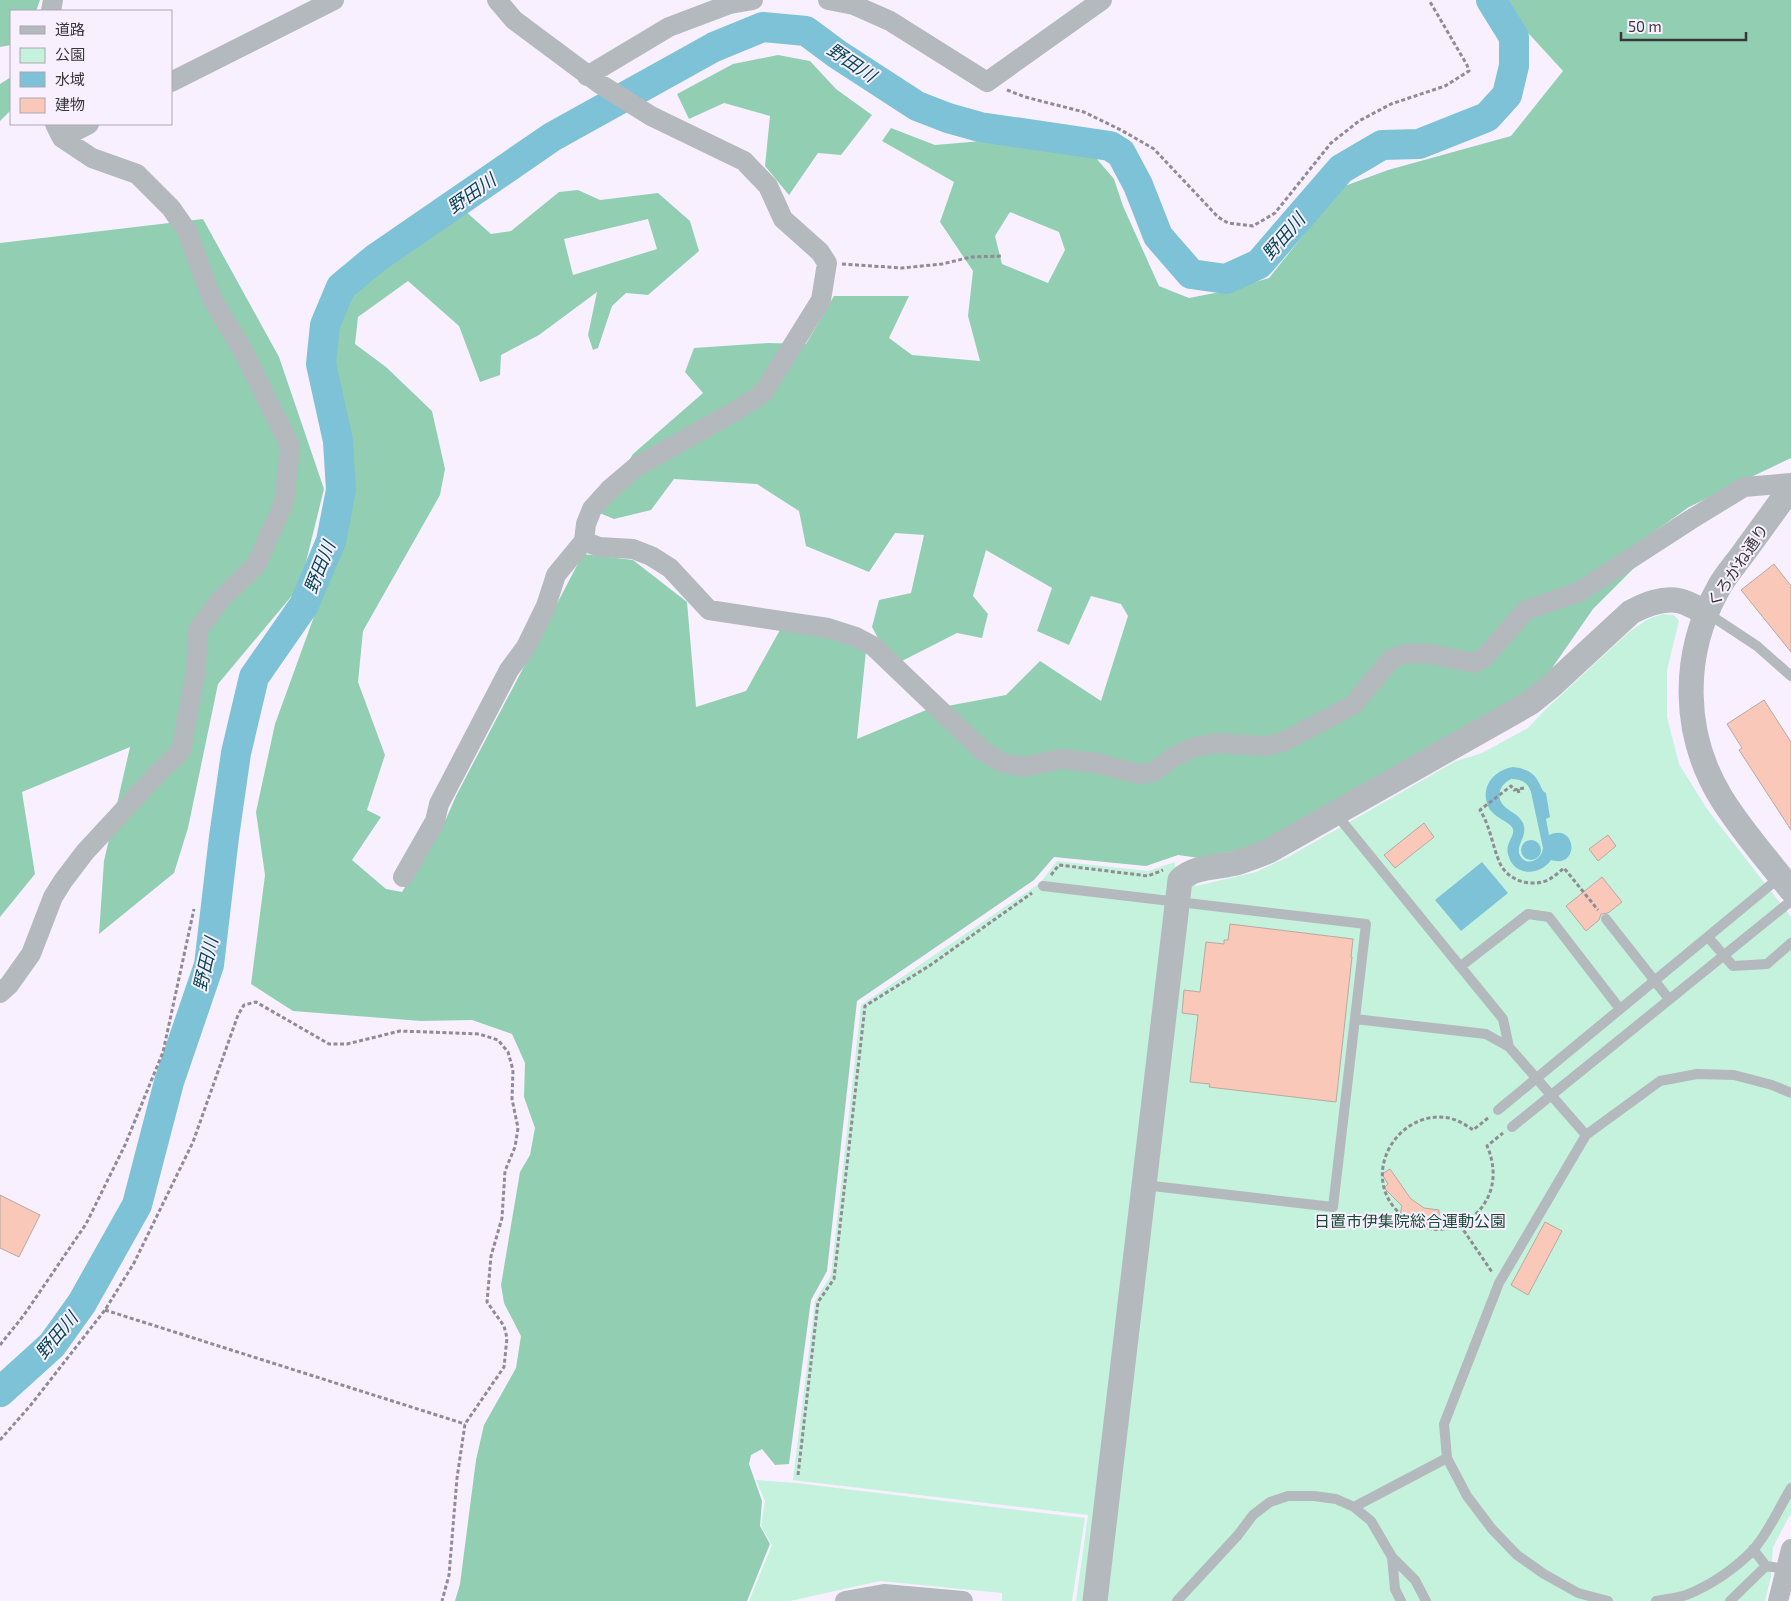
<svg xmlns="http://www.w3.org/2000/svg" width="1791" height="1601" viewBox="0 0 1791 1601" font-family="'Exo 2','Noto Sans JP',sans-serif">
<style>
.green{fill:#c5f2dc}
.forest{fill:#92cfb2;fill-rule:evenodd}
.water{fill:#7dc2d6;fill-rule:evenodd}
.lines{fill:none;stroke-linecap:round;stroke-linejoin:round}
.river{stroke:#7dc2d6;stroke-width:30}
.building{fill:#f9c8b8;stroke:#b9a8a3}
.path{stroke:#908b95;stroke-width:3;stroke-dasharray:4 2.5;stroke-linecap:butt}
.service{stroke:#b4b9be;stroke-width:10}
.minor{stroke:#b4b9be;stroke-width:20}
.tertiary{stroke:#b4b9be;stroke-width:25}
.labels{text-anchor:middle;dominant-baseline:central;stroke-width:4;stroke-linejoin:round;paint-order:stroke}
.street-label{font-size:16px;fill:#39373c;stroke:#f8f0ff}
.park-label{font-size:16px;fill:#1a4b37;stroke:#f8f0ff}
.water-label{font-size:18px;font-style:italic;fill:#074755;stroke:#f8f0ff}
</style>
<rect width="100%" height="100%" fill="#f8f0ff"/>
<path class="green" d="M1663 614 1674 615 1679 621 1667 670V717L1679 764 1707 809 1791 917V1513L1773 1547 1771 1577 1765 1601H1076L1088 1515 793 1480 815 1301 831 1275 861 1005 1040 883 1057 861 1148 871 1175 862V869L1196 886 1256 872 1290 856 1456 761 1482 753 1528 728 1545 710 1629 632 1648 619Z
M756 1480 796 1483 1085 1518 1072 1601H1002V1593L880 1581 790 1601H749L772 1545 761 1526 765 1501Z"/>
<path class="forest" d="M0 0H40L36 11H11V45L0 47Z
M1498 0H1791V458L1689 507 1637 544 1636 566 1593 609 1541 684 1257 846 1199 858 1178 855 1146 866 1054 857 1034 880 857 1001 827 1271 811 1300 789 1464 775 1465 762 1449 751 1455 749 1464 762 1501 760 1526 770 1544 747 1601H455L460 1584 476 1460 484 1425 516 1368 521 1336 504 1303 501 1285 520 1172 530 1155 535 1128 524 1097 525 1063 512 1034 472 1020 421 1021 293 1011 251 984 265 875 256 812 275 724 324 589 354 488 330 363 347 292 464 210 491 234 511 231 559 192 578 190 600 200 658 193 690 221 699 251 648 295 626 293 612 306 598 348 593 350 588 335 597 292 539 335 501 355 500 375 480 382 459 326 408 281 358 317 355 344 386 367 432 411 445 469 440 495 363 631 358 682 385 755 367 810 381 817 352 860 386 889 402 892 446 819 456 796 583 554 633 560 687 602 696 707 746 691 781 628 833 637 866 651 857 739 926 710 1006 695 1040 661 1101 701 1128 616 1121 604 1091 596 1069 645 1037 631 1052 588 986 550 973 596 988 614 982 638 957 633 900 662 886 653 872 627 879 600 911 593 924 535 895 533 869 572 806 546 799 511 757 484 674 479 651 510 614 519 597 512 633 454 703 393 685 372 694 348 768 343 806 344 834 296H909L889 338 912 355 980 361 968 316 973 271 940 222 954 182 882 141 891 128 935 145 982 141 1096 158 1114 179 1123 206 1159 286 1189 298 1220 292 1269 278 1342 187 1388 170 1511 136 1563 71ZM1010 212 1059 232 1065 250 1048 283 1002 264 995 236ZM648 219 657 249 573 275 564 239Z
M778 55 810 61 836 89 872 115 841 155 818 153 789 195 765 166 770 116 724 103 689 119 677 94 733 64Z
M11 77V110L0 121V84Z
M203 219 279 357 324 489 300 586 218 684 188 828 174 873 99 934 104 861 130 747 22 792 35 874 0 917V243Z"/>
<path class="water" d="M1513 767C1524 768 1534 772 1539 783 1542 788 1541 790 1546 793L1550 817 1546 819 1549 835C1577 822 1580 869 1551 860 1540 876 1513 877 1508 854 1505 843 1515 836 1513 829 1511 822 1493 818 1488 806 1480 787 1494 770 1513 767ZM1511 779C1521 779 1528 782 1531 792L1543 848C1542 861 1524 868 1519 853 1517 843 1528 836 1523 823 1518 813 1509 812 1503 805 1495 795 1501 784 1511 779Z
M1521 850a10 10 0 1 1 20 0a10 10 0 1 1-20 0Z
M1482 862 1508 893 1461 931 1435 900Z"/>
<g class="lines">
<path class="river" d="M0 1392 52 1345 82 1303 137 1205 169 1082 209 965 224 837 236 753 254 677 304 605 331 541 341 490 338 441 321 364 325 325 341 287 376 258 552 137 714 47 763 27 806 31 837 54 917 106 948 118 980 127 1110 146 1121 153 1138 185 1158 236 1191 274 1226 279 1259 264 1341 169 1382 145 1419 144 1487 117 1507 95 1514 66V37L1491 0"/>
</g>
<path class="building" d="M1774 564 1791 586V652L1741 590Z
M1764 700 1791 742V830L1739 750 1742 748 1727 724Z
M1424 823 1434 837 1395 868 1384 855Z
M1608 835 1616 846 1598 861 1589 849Z
M1602 877 1622 902 1608 913 1601 914 1599 920 1586 931 1566 906Z
M1230 924 1353 939 1351 957H1352L1336 1102 1209 1087 1210 1084 1190 1082 1198 1015 1182 1013 1184 990 1200 992 1206 942 1224 944V940H1228Z
M1390 1169 1411 1199 1424 1208 1439 1210V1219L1442 1222 1436 1231 1425 1223 1421 1226 1413 1218 1400 1215 1402 1206 1384 1188 1388 1184 1382 1174Z
M0 1195 40 1215 19 1257 0 1248Z
M1545 1222 1562 1231 1528 1295 1511 1285Z"/>
<g class="lines">
<path class="path" d="M1007 90 1025 97 1084 112 1121 130 1154 149 1218 217 1228 223 1253 226 1275 213 1331 143 1359 121 1391 104 1445 86 1469 71 1467 65 1429 0
M842 264 902 268 942 264 971 257 1002 256
M1524 788 1514 790 1511 786 1480 810C1490 826 1492 844 1499 861 1506 880 1530 888 1548 880 1554 877 1559 872 1564 868L1598 910
M1518 789 1519 794
M1051 875 1059 865 1148 876 1163 870
M1488 1118 1473 1130C1466 1125 1458 1120 1449 1118 1401 1109 1363 1167 1393 1206 1435 1260 1516 1212 1487 1146L1503 1133
M1460 1225 1492 1272
M105 1310 465 1424
M0 1345 24 1315 86 1224 125 1145 163 1052 194 909
M0 1440 30 1406 105 1310 134 1263 193 1142 238 1015 244 1005 256 1002 329 1044H347L400 1031 479 1034 498 1040 508 1052 513 1070 512 1099 518 1128 515 1147 505 1171 502 1218 491 1256 487 1302 504 1326 507 1338 504 1367 465 1424 457 1478 449 1575 442 1601
M798 1475 818 1302 834 1279 865 1006 929 966 1032 893"/>
<path class="service" d="M1707 613 1757 646 1791 676
M1336 814 1503 1019 1509 1047
M1043 886 1366 924 1333 1207 1144 1185
M1606 919 1669 999
M1708 937 1733 966 1767 964 1791 943
M1461 966 1528 914 1549 917 1620 1009
M1355 1019 1486 1034 1509 1047 1586 1135
M1498 1110 1780 877
M1512 1127 1791 901
M1354 1507 1447 1458
M1753 1549 1766 1566
M1392 1557 1415 1580 1426 1601
M1177 1601 1238 1535 1253 1515 1270 1502 1288 1496H1314L1336 1499 1354 1507 1371 1521 1392 1557 1395 1589 1401 1601
M1608 1601 1578 1593 1544 1574 1517 1555 1492 1529 1467 1496 1447 1458 1444 1424 1499 1283 1586 1135 1660 1081 1697 1074 1734 1075 1772 1085 1791 1093
M1656 1601C1666 1599 1677 1598 1686 1595 1710 1586 1736 1568 1753 1550 1769 1532 1779 1508 1791 1488
M1730 1601 1766 1566 1786 1569"/>
<path class="minor" d="M497 0 514 20 600 84 651 116 744 161 768 186 783 219 820 252 827 263 821 300 763 393 737 410 636 467 610 489 592 509 586 524 584 541 599 547 633 549 651 556 670 568 709 610 828 628 856 637 873 646 984 752 1003 763 1024 767 1061 759 1096 763 1139 774 1154 772 1173 757 1195 747 1216 743 1265 746 1283 742 1353 705 1392 658 1406 654 1425 653 1474 663 1484 658 1526 610 1579 592 1690 520 1744 487 1791 483
M828 0 854 5 890 21 987 82 1102 0
M51 11 53 0
M587 76 669 27 730 4 753 0
M171 82 334 0
M62 138 89 124
M403 877 435 821 439 804 509 670 526 647 546 606 556 575 584 541
M0 993 9 985 31 954 53 897 63 881 85 852 159 772 181 751 196 669 198 630 221 599 256 565 284 503 290 446 242 349 212 299 187 231 171 208 137 174 92 158 62 138 55 124
M845 1601 884 1594 963 1601
M1778 1601 1791 1549"/>
<path class="tertiary" d="M1791 487C1775 510 1758 533 1742 555 1734 566 1724 577 1718 589 1681 655 1682 735 1722 799 1742 831 1768 860 1791 890
M1095 1601 1180 880C1195 865 1220 868 1239 862 1249 859 1259 855 1269 851L1530 703 1551 686 1631 612C1646 604 1663 597 1680 601 1689 603 1698 609 1706 613"/>
</g>
<g class="labels">
<g class="street-label">
<text transform="translate(1737 565) rotate(-56)">くろがね通り</text>
</g>
<g class="park-label">
<text x="1410" y="1220">日置市伊集院総合運動公園</text>
</g>
<g class="water-label">
<text transform="translate(852 62) rotate(34)">野田川</text>
<text transform="translate(471 193) rotate(-35)">野田川</text>
<text transform="translate(1283 236) rotate(-49)">野田川</text>
<text transform="translate(319 567) rotate(-68)">野田川</text>
<text transform="translate(205 964) rotate(-77)">野田川</text>
<text transform="translate(56 1335) rotate(-50)">野田川</text>
</g>
</g>
<rect x="10" y="10" width="162" height="115" fill="#f8f0ff" stroke="#aca6b1"/>
<rect x="20" y="26" width="25" height="8" fill="#b4b9be" stroke="#aca6b1"/>
<text x="55" y="35" font-size="15" fill="#39373c">道路</text>
<rect x="20" y="48" width="25" height="15" fill="#c5f2dc" stroke="#aca6b1"/>
<text x="55" y="60" font-size="15" fill="#39373c">公園</text>
<rect x="20" y="72" width="25" height="15" fill="#7dc2d6" stroke="#aca6b1"/>
<text x="55" y="85" font-size="15" fill="#39373c">水域</text>
<rect x="20" y="98" width="25" height="15" fill="#f9c8b8" stroke="#aca6b1"/>
<text x="55" y="110" font-size="15" fill="#39373c">建物</text>
<path d="M1621 32v8h125v-8" fill="none" stroke="#39373c" stroke-width="2.5"/>
<text x="1628" y="32" font-size="15" fill="#39373c" stroke="#f8f0ff" stroke-width="4" paint-order="stroke">50 m</text>
</svg>
